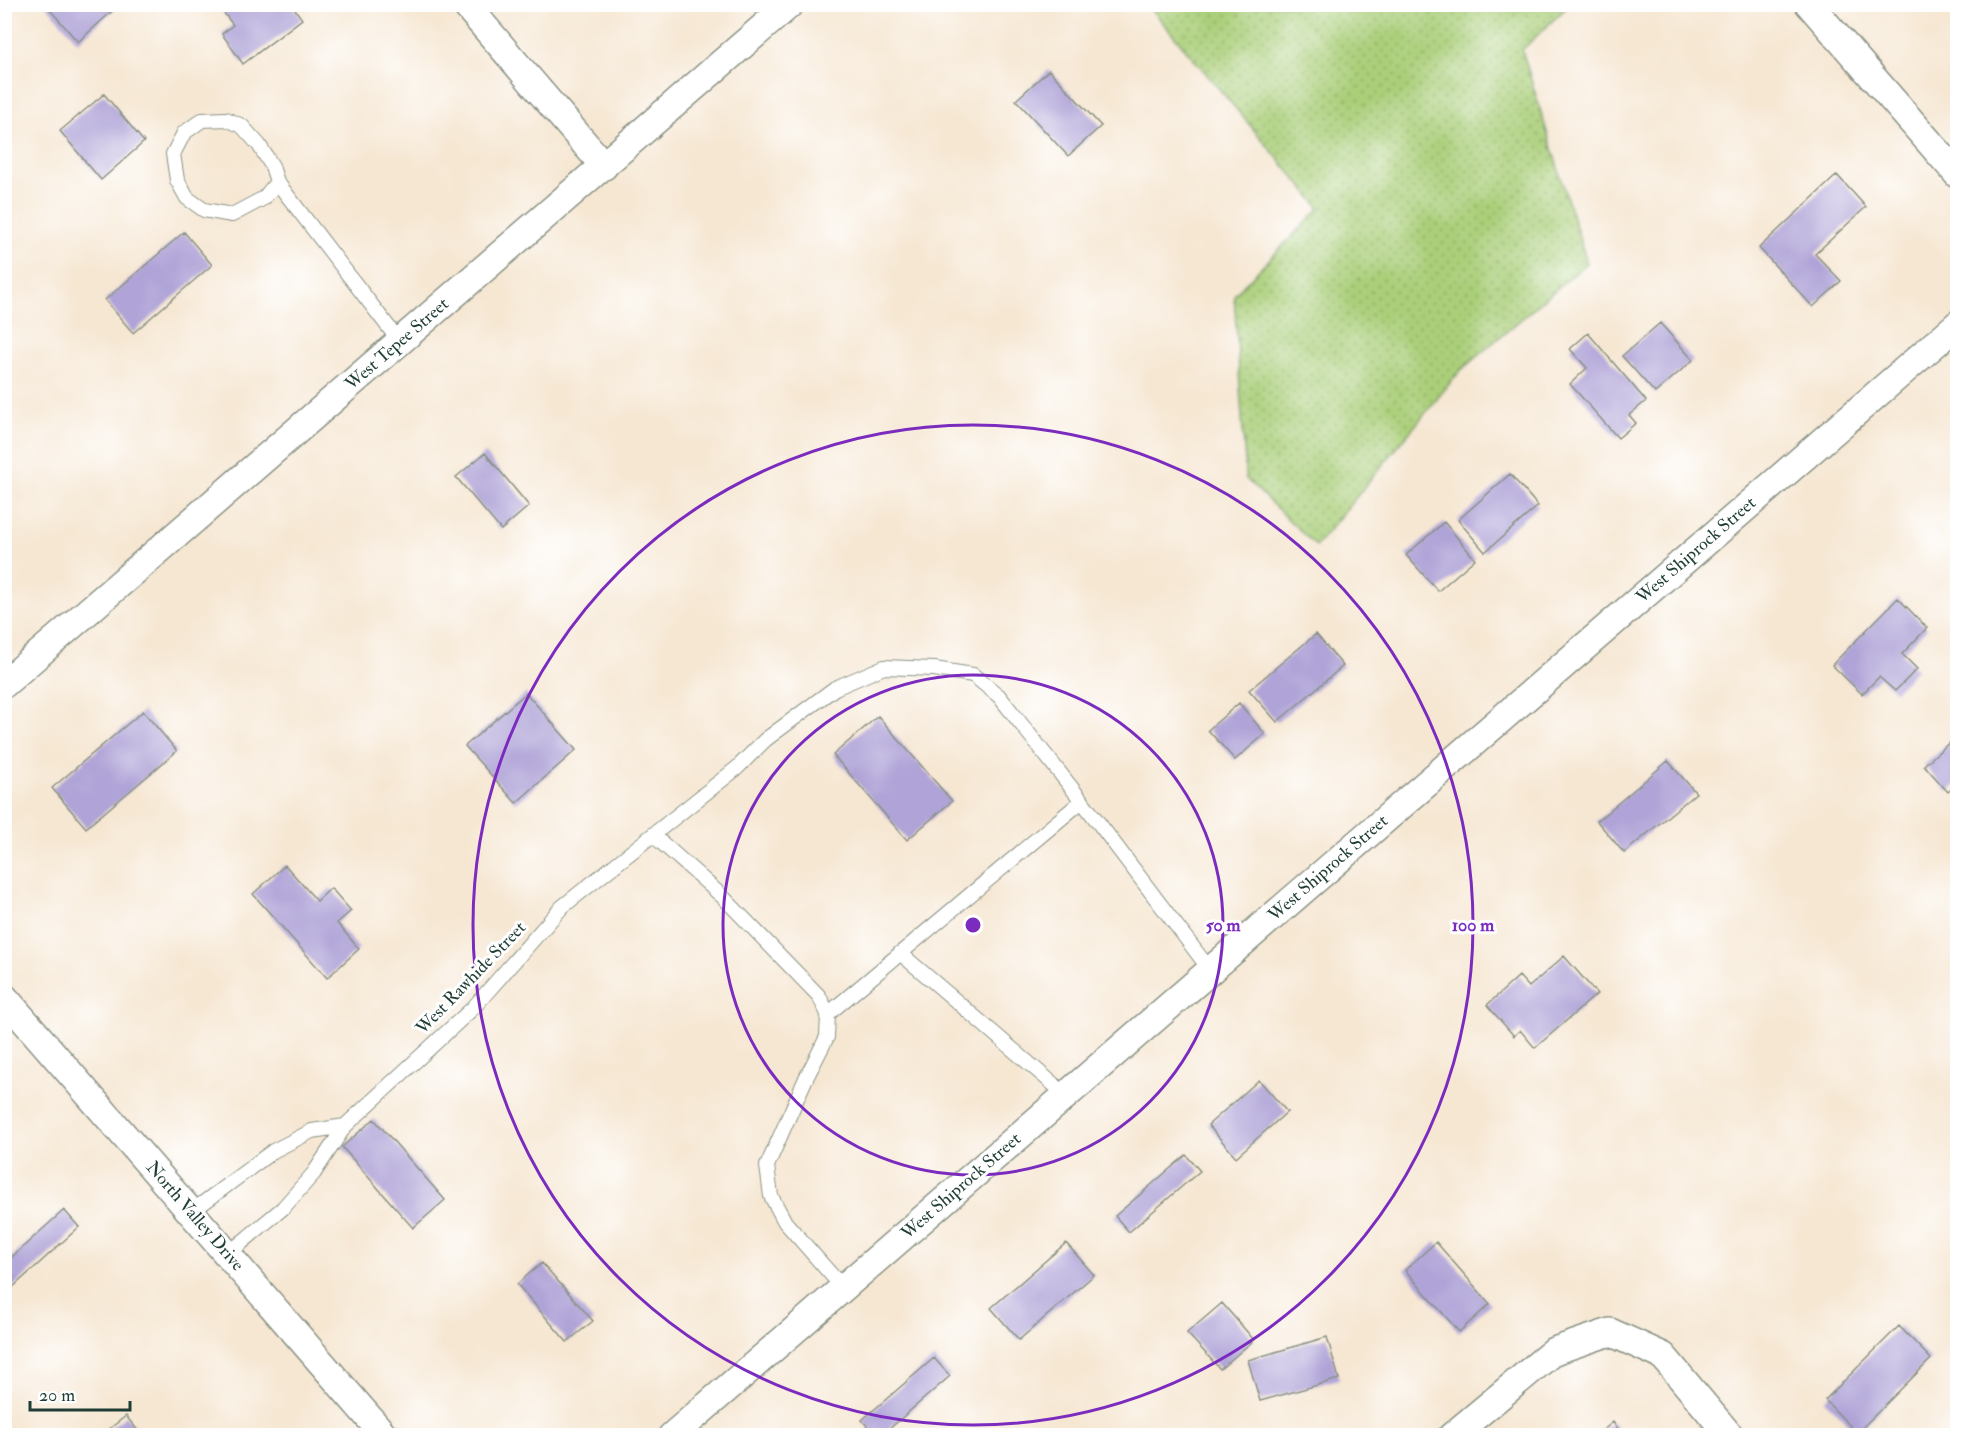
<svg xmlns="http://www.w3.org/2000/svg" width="1962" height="1440" viewBox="0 0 1962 1440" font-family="'IM FELL Double Pica',serif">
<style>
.grass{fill:url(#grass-dots);stroke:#648656;stroke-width:1.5}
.building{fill:#afa3d7}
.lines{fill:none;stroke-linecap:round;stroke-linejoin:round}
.lane-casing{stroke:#8a9284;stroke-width:16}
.street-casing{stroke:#8a9284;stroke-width:30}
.lane{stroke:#fff;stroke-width:14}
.street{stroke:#fff;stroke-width:27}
.ring{fill:none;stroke:#7b2cbf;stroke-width:3}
.labels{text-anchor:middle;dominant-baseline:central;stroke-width:6;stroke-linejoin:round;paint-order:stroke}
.street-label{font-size:18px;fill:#1f3d34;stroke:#fff}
.centre{fill:#7b2cbf;stroke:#fff;stroke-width:3}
.ring-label{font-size:18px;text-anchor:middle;font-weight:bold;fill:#7b2cbf;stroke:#fff;stroke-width:6;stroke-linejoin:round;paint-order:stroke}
</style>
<defs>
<pattern id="grass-dots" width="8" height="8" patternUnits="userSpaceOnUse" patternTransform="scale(1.5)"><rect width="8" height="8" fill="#aacf79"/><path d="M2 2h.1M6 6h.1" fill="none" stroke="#8aa964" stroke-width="1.8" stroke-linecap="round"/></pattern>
</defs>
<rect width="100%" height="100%" fill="#fff"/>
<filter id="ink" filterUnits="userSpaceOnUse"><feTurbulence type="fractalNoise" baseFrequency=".0167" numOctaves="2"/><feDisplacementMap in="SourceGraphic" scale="12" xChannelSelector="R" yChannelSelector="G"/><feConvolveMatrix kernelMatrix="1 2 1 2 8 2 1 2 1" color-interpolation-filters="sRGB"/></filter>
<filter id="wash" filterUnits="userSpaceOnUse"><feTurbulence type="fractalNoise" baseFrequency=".008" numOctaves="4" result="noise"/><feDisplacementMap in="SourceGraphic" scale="24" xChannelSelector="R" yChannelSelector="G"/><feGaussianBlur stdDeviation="1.35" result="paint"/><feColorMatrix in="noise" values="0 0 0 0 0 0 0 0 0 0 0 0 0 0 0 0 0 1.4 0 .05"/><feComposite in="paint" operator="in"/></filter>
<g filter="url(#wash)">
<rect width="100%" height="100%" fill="#f6e7d3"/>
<path class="grass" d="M1148 5H1569L1522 50 1587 263 1460 371 1316 546 1246 479 1234 295 1320 208Z"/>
<g id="blocks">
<path class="building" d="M45 4H120L78 42Z
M217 4H291L302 19 243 64 222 34 233 25Z
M1049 70 1101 126 1068 156 1016 100Z
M104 94 144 142 101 180 60 131Z
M1837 175 1866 207 1815 254 1841 281 1813 307 1759 248Z
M184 232 212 265 133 333 105 300Z
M1660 323 1693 360 1655 393 1622 356Z
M1588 333 1646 401 1629 415 1636 423 1618 438 1570 384 1587 368 1570 349Z
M485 453 529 506 501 530 456 477Z
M1510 474 1538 506 1485 552 1458 520Z
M1444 522 1475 559 1438 591 1406 555Z
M1898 598 1927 628 1902 654 1917 669 1895 691 1879 677 1862 694 1832 665Z
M1316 634 1343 666 1277 722 1249 690Z
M526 693 576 750 516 803 465 746Z
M1239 703 1265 734 1235 760 1208 730Z
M143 711 177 751 86 828 52 788Z
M878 716 952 801 907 840 833 755Z
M1958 735V783L1948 792 1924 765Z
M1668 761 1696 793 1624 853 1597 821Z
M285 865 317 901 331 888 351 911 337 923 359 949 327 978 253 894Z
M1564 956 1597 994 1535 1048 1520 1030 1514 1036 1487 1005 1519 976 1529 987Z
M1259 1080 1287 1112 1236 1157 1208 1125Z
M374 1119 445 1200 413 1228 342 1147Z
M1186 1155 1200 1171 1129 1232 1115 1216Z
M64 1210 79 1227 11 1289 4 1282V1264Z
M1436 1242 1490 1304 1459 1332 1405 1270Z
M1066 1243 1094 1275 1019 1340 991 1308Z
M542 1263 593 1321 567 1342 517 1284Z
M1222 1303 1254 1340 1220 1369 1187 1333Z
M1899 1326 1931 1359 1857 1433 1825 1400Z
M1327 1337 1339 1379 1260 1401 1248 1360Z
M934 1358 950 1376 881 1436H876L862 1420Z
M126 1416 142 1436H100Z
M1613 1422 1624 1436H1596Z"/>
</g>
</g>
<g filter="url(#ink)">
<use href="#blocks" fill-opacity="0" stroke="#8a9284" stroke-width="1.5"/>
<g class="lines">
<defs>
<path id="lane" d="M277 182 264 198 232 215 204 210 187 198 177 180 173 154 184 133 202 120 226 119 242 126 259 145 272 166 277 182 400 342
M653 835 723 897 819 996 828 1014 827 1037 806 1078 767 1166 771 1196 785 1222 843 1288
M900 953 1066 1095
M828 1014 1082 801
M191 1212 273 1151 312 1131 345 1126 473 1008 562 907 737 768 765 740 835 688 884 667 934 669 973 675 999 696 1082 801 1210 970
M228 1254 283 1208 314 1173 345 1126"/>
<path id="street" d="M465 4 604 166
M1809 4 1958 175
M4 684 790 4
M4 997 385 1436
M672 1436 1958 324
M1452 1436 1554 1351 1610 1332 1663 1356 1730 1436"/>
</defs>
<use href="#lane" class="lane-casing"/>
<use href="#street" class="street-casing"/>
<use href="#lane" class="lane"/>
<use href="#street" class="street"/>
</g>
</g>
<g class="ring">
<circle cx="973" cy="925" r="250"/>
<circle cx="973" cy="925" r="500"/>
</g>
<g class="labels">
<g class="street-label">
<text transform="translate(397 344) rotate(-41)">West Tepee Street</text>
<text transform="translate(1696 550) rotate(-41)">West Shiprock Street</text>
<text transform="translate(1328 868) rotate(-41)">West Shiprock Street</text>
<text transform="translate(471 978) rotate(-46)">West Rawhide Street</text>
<text transform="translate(961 1186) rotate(-41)">West Shiprock Street</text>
<text transform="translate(195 1216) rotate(49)">North Valley Drive</text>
</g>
</g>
<circle cx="973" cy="925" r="9" class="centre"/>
<g class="ring-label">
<text x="1223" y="931">50 m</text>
<text x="1473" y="931">100 m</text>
</g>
<rect width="1962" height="1440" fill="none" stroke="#fff" stroke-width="24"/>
<path d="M30 1401v9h100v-9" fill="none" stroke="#1f3d34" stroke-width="3"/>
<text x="39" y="1401" font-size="18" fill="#1f3d34" stroke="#ffffff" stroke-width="4.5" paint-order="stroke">20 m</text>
</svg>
